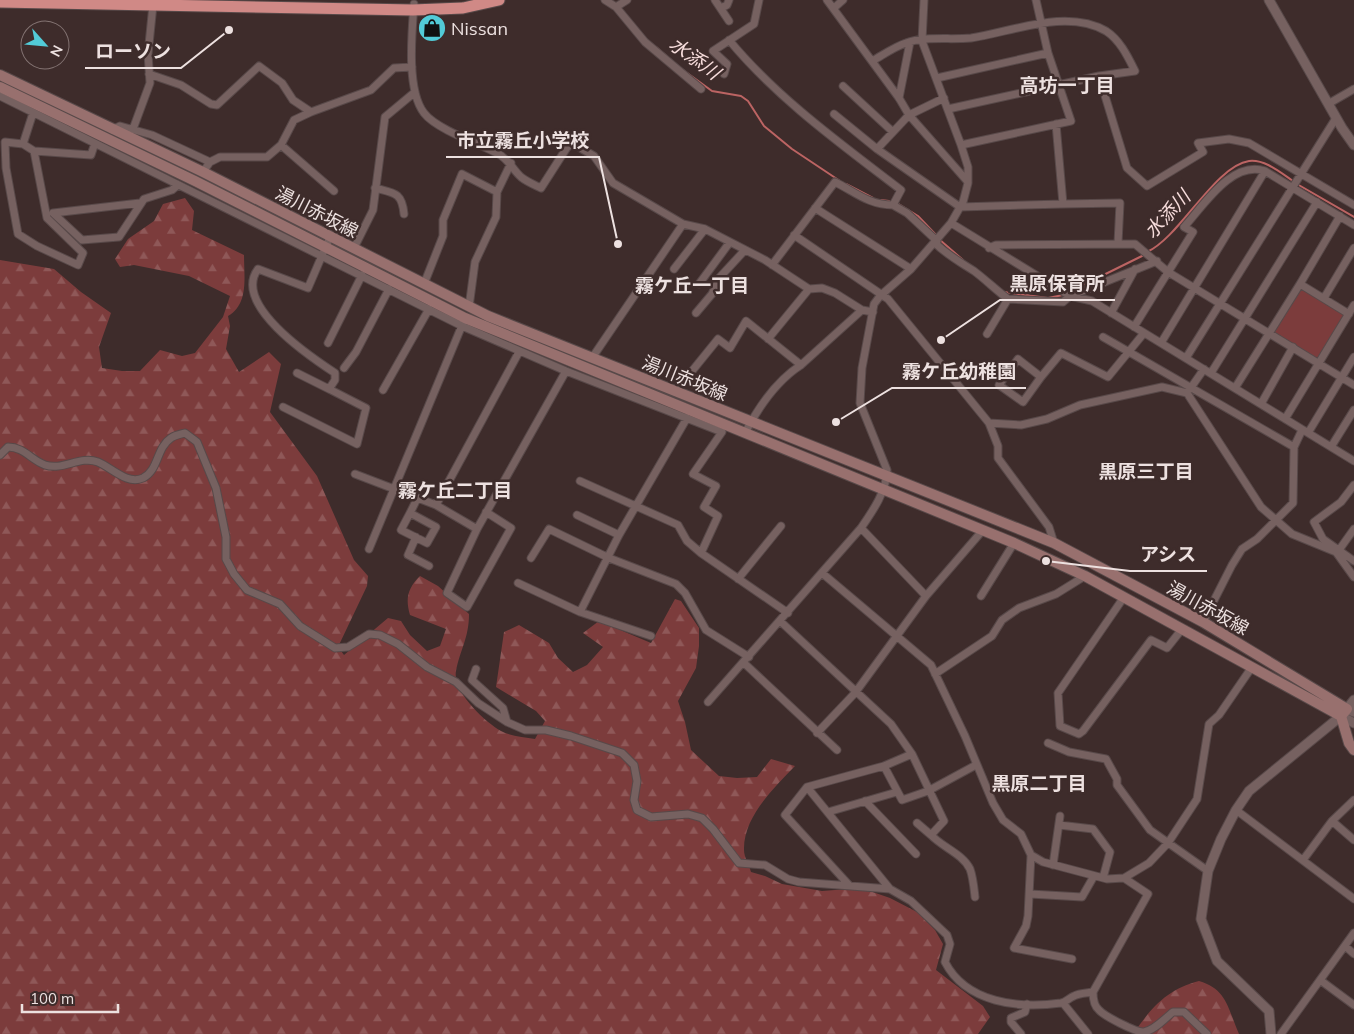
<svg xmlns="http://www.w3.org/2000/svg" width="1354" height="1034" viewBox="0 0 1354 1034" font-family="Mulish,'Noto Sans JP',sans-serif">
<style>
.green{fill:#7c3c3c}
.forest{fill:url(#forest-firs)}
.lines{fill:none;stroke-linecap:round;stroke-linejoin:round}
.stream{stroke:#bc6463;stroke-width:2}
.minor-casing{stroke:#584949;stroke-width:9}
.tertiary-casing{stroke:#584949;stroke-width:11}
.secondary-casing{stroke:#584949;stroke-width:12}
.trunk-casing{stroke:#584949;stroke-width:13}
.minor{stroke:#766160;stroke-width:7}
.tertiary{stroke:#766160;stroke-width:9}
.secondary{stroke:#98706e;stroke-width:10}
.trunk{stroke:#d08986;stroke-width:11}
.labels{text-anchor:middle;dominant-baseline:central;stroke-width:5;stroke-linejoin:round;paint-order:stroke}
.poi-label{font-size:18px;fill:#ede1e0;stroke:#3e2c2b;text-anchor:start}
.street-label{font-size:18px;fill:#ede1e0;stroke:#3e2c2b}
.water-label{font-size:19px;font-style:italic;fill:#f7dddc;stroke:#3e2c2b}
.neighbourhood-label{font-size:19px;font-weight:bold;fill:#ede1e0;stroke:#3e2c2b}
.leader{fill:none;stroke:#ede1e0;stroke-width:2}
.callout-dot{fill:#ede1e0;stroke:#3e2c2b;stroke-width:2}
.callout-label{font-size:19px;text-anchor:middle;font-weight:bold;fill:#ede1e0;stroke:#3e2c2b;stroke-width:5;stroke-linejoin:round;paint-order:stroke}
</style>
<defs>
<pattern id="forest-firs" width="22" height="20" patternUnits="userSpaceOnUse" patternTransform="scale(1.25)"><rect width="22" height="20" fill="#7c3c3c"/><path d="M5 1l3.5 6h-7zM16 11l3.5 6h-7z" fill="#8f5858"/></pattern>
</defs>
<rect width="100%" height="100%" fill="#3e2c2b"/>
<path class="green" d="M1299 287 1345 314 1318 359 1272 332Z"/>
<path class="forest" d="M185 198 194 211 192 230 244 255C244 277 249 304 228 316L230 326 226 349 239 372 269 352 281 364 270 412 317 476 354 560 368 576 367 586 338 647 344 655 388 618 401 621 410 635 427 651 440 646 446 629 410 615C405 598 408 588 420 576L438 586 469 614C469 638 460 650 456 671 452 691 485 722 501 731 510 736 524 737 535 739L545 721 536 711 496 687 504 632 519 625 549 643 558 658 573 672 587 665 603 647 583 633 599 621 651 643 675 599 681 601 699 628V646L696 668 678 701 685 722 691 750 719 776 737 778 757 777 771 759 795 766C774 788 743 817 744 850 744 857 749 865 751 872L765 876 782 884 822 891 861 888 890 898 917 912 935 930 943 944 936 970 983 1006 990 1017 978 1034H0V260L54 269 81 292 111 313 99 347 102 368 122 371H140L160 350 182 356 195 353 223 317 230 296 189 276 134 265 120 267 115 259 128 239 154 221 163 204Z
M1199 981C1227 989 1228 1009 1239 1034H1133C1151 1008 1167 989 1199 981Z"/>
<g class="lines">
<path class="stream" d="M656 47 671 60
M683 70 712 91 741 96 748 101 764 126 792 149 840 181
M846 184 873 198
M1297 184 1354 217
M880 200 889 201
M897 203 918 216 937 236
M940 240 963 260
M1147 252C1180 237 1215 166 1249 161 1265 159 1281 173 1293 181
M1004 292 1048 298 1063 295
M1067 293 1144 255"/>
<defs>
<path id="minor" d="M605 0 616 7 645 42 701 89
M715 0 729 21
M827 0 899 98 909 115 968 182
M414 4C412 31 406 90 424 113 436 129 479 144 497 153 509 159 512 169 521 177 527 182 535 185 541 188L566 149 569 145 577 146 594 156 613 183 683 224 705 229 765 260 809 289 822 288 835 293 862 310
M616 7 627 0
M721 8 727 5 729 0
M834 8 843 0
M729 40C777 98 841 144 901 190L893 205 907 213 937 241
M872 61C883 55 894 47 906 43 925 36 950 40 971 38 1012 32 1066 8 1106 31 1120 40 1128 57 1135 71L1099 76 948 109
M149 74 181 85 211 104 217 105 259 66 282 83 293 100 311 112
M724 74 727 64 713 51 754 24 759 0
M1099 76 1127 168 1147 186 1203 152 1198 143 1229 139 1249 143 1354 205
M937 78 1048 53
M843 86 893 132
M0 96 462 326 566 371 722 432 693 474 716 486 704 507 718 516 701 553
M899 98 910 42
M944 98 909 115 877 149 960 207 1063 204
M1328 104 1354 89
M33 113 23 144 34 151
M834 114 877 149
M1056 124 1063 204 1120 203 1118 243
M133 129 150 83 148 54 153 5
M112 130 120 126 152 135 210 162
M23 144 5 142 6 168 18 234 37 246 78 265 83 253 47 218 34 151 91 155 95 143
M281 145 334 191
M961 145 1071 121 1048 53 1036 0
M203 172 210 162 220 157H267L281 145 294 120 311 112 371 90 394 68 412 67
M375 188C394 193 402 192 404 214
M140 203 53 213 82 240 119 237 144 199 172 190 178 185
M815 208 911 269
M951 223 1070 296 1092 301 1354 461
M794 235 888 299 989 423 998 446V458L1049 527 1054 543
M935 243C947 255 960 262 974 271 986 280 996 290 1008 299
M354 248 373 210 385 117 415 92
M989 248 996 245 1135 244 1168 272 1354 385
M772 265 835 182C855 192 869 205 893 205
M674 269 705 229
M424 284 443 236V220L462 174 497 192
M699 284 730 242
M1300 284 1340 216
M1324 298 1354 248
M469 307 475 262 496 217 497 192 511 163
M696 313 712 294 720 277 745 250
M1111 313 1135 269
M1134 327 1193 232 1184 227C1204 205 1232 160 1265 171
M987 334 1008 299 1063 302 1070 296 1157 261
M1103 337 1294 447
M768 339 809 289
M328 343 362 275
M1161 343 1265 171 1354 225
M592 358 683 224
M1186 358 1336 118
M344 368 356 352 389 289
M297 373 329 389
M1211 373 1317 202
M1041 377 1023 402 999 385 1018 359 1041 377 1061 353 1108 377 1144 333
M693 384 688 376 718 339 730 348 746 321 801 365
M1235 388 1300 284 1349 314
M1190 389 1204 369
M383 390 429 309
M1261 404 1293 347
M283 407 357 444 366 408 329 389 335 380V373C309 356 232 304 258 269L308 288 330 237
M1285 419 1354 305
M989 423 1021 425 1047 419 1080 405 1162 387 1187 393 1261 507 1292 534 1336 552 1354 577
M745 433C758 408 776 381 801 365L862 310 873 312
M1308 433 1354 357
M1331 447 1354 410
M0 455 8 447C24 447 31 460 45 465 63 471 80 455 98 462 112 468 127 485 143 478 159 470 156 448 171 438 175 435 181 434 185 433L197 442 216 488 226 537V559L234 574 247 590 280 604 300 626 335 648 348 647 369 634 380 635 398 644 427 667 456 682 478 703 507 722 525 730H546L571 736 622 753 634 765 637 781 634 800 637 810 651 817 688 814 702 818 713 829 739 863 765 865 788 879 799 882 890 889 911 901 947 935 950 944 945 962C966 1003 1019 1009 1061 1003 1066 1002 1069 998 1074 996 1079 993 1087 993 1093 992
M355 474 436 505 477 529 566 371
M580 481 678 525 687 541 701 553 788 613
M1354 485 1341 502 1314 522 1323 539 1354 561
M436 505 519 352
M410 513 401 530 427 543 436 527 410 513 417 499
M577 515 619 535
M861 528 926 596
M477 529 447 593 467 607 511 528 486 512
M416 537 408 555 429 566
M369 549 463 323
M1339 550 1354 529
M531 558 549 529 609 558 676 584 685 593 706 630 749 657
M822 573 931 665 965 736 993 803 1003 820 1021 834 1031 855 1043 862 1107 879 1124 878 1149 863 1168 843 1197 799 1209 724 1219 715 1252 667
M738 579 781 526
M518 583 580 612 651 636
M981 596 1014 543
M1124 597 1058 693 1060 726 1079 734 1083 731 1151 640 1167 648 1182 629
M580 612 619 535 687 418
M780 621 891 724 912 754 944 821 931 835C942 847 963 854 970 869 973 877 974 888 975 897
M1203 622 1232 565 1242 549 1257 539 1293 503 1294 447 1302 430
M744 663 837 750
M476 669 472 680 503 708 507 722
M935 674 992 636 1002 620 1019 608 1056 594 1085 576
M708 702 861 528C872 512 887 491 887 470L860 403 862 368 874 304 880 296 911 269 951 223 963 202 968 183V167L961 145 922 41 924 0
M817 733 855 693 926 596 983 530
M1048 743 1069 752 1106 759 1117 779V785L1150 830 1208 871
M884 766 902 800 928 791 976 765
M807 787 890 889
M1354 800 1332 821 1354 840
M865 801 916 854
M1236 810 1354 899
M828 812 897 792
M917 823 931 835
M1059 825 1093 829 1110 852 1103 878
M1031 855 1028 916 1026 926 1014 948 1072 959
M1303 860 1332 821
M1053 865 1060 816
M1124 878 1148 894 1093 992C1093 998 1094 1006 1099 1010 1104 1016 1137 1033 1144 1032 1155 1030 1165 1018 1173 1012H1184L1207 1034
M849 885 785 815 807 787 884 766 912 754
M1030 894 1082 897 1094 876
M1345 946 1354 954
M1320 980 1354 1005
M1063 1003 1088 1034
M1021 1034 1011 1022V1018L1025 1012 1027 1004
M1281 1034 1354 933"/>
<path id="tertiary" d="M1269 0 1342 128 1354 145
M1354 700 1347 709 1354 712
M1271 1034 1269 1011 1217 961 1201 919 1208 871 1221 839 1236 810 1249 791 1341 716 1354 723"/>
<path id="secondary" d="M0 75 203 172 488 316 1054 543 1203 622 1347 709 1341 716
M0 87 195 181 465 318 1014 543 1085 576 1341 716 1349 743 1354 750"/>
<path id="trunk" d="M0 2 413 10 463 8 499 0"/>
</defs>
<use href="#minor" class="minor-casing"/>
<use href="#tertiary" class="tertiary-casing"/>
<use href="#secondary" class="secondary-casing"/>
<use href="#trunk" class="trunk-casing"/>
<use href="#minor" class="minor"/>
<use href="#tertiary" class="tertiary"/>
<use href="#secondary" class="secondary"/>
<use href="#trunk" class="trunk"/>
</g>
<defs>
<symbol id="shop-disc" viewBox="-11 -11 22 22"><circle r="9.5" fill="#52cbd7" stroke="#3e2c2b"/><path d="M-5-2.5h2.3a2.7 3.5 0 0 1 5.4 0H5L5.5 6h-11ZM-1.5-2.5h3a1.5 2.3 0 0 0-3 0Z" fill="#111"/></symbol>
</defs>
<g fill-rule="evenodd">
<use href="#shop-disc" x="416" y="12" width="32" height="32"/>
</g>
<g class="labels">
<g class="poi-label">
<text x="451" y="28">Nissan</text>
</g>
<g class="street-label">
<text transform="translate(317 212) rotate(27)">湯川赤坂線</text>
<text transform="translate(685 378) rotate(22)">湯川赤坂線</text>
<text transform="translate(1208 608) rotate(29)">湯川赤坂線</text>
</g>
<g class="water-label">
<text transform="translate(695 58) rotate(36)">水添川</text>
<text transform="translate(1167 214) rotate(-47)">水添川</text>
</g>
<g class="neighbourhood-label">
<text x="1067" y="85">高坊一丁目</text>
<text x="692" y="285">霧ケ丘一丁目</text>
<text x="1146" y="471">黒原三丁目</text>
<text x="455" y="490">霧ケ丘二丁目</text>
<text x="1039" y="783">黒原二丁目</text>
</g>
</g>
<path class="leader" d="M229 30L181 68H85M618 244L599 157H446M941 340L1000 300H1115M836 422L892 388H1026M1046 561L1130 571H1207"/>
<g class="callout-dot">
<circle cx="229" cy="30" r="5"/>
<circle cx="618" cy="244" r="5"/>
<circle cx="941" cy="340" r="5"/>
<circle cx="836" cy="422" r="5"/>
<circle cx="1046" cy="561" r="5"/>
</g>
<g class="callout-label">
<text x="133" y="58">ローソン</text>
<text x="523" y="147">市立霧丘小学校</text>
<text x="1057" y="290">黒原保育所</text>
<text x="959" y="378">霧ケ丘幼稚園</text>
<text x="1168" y="561">アシス</text>
</g>
<g transform="translate(45 45) rotate(117)"><circle r="24" fill="#3e2c2b" stroke="#847473"/>
<path d="M0-4L9 19L0 12L-9 19Z" fill="#52cbd7"/>
<text y="-8" font-size="14" font-weight="bold" text-anchor="middle" fill="#ede1e0">N</text>
</g>
<path d="M22 1004v8h96v-8" fill="none" stroke="#ede1e0" stroke-width="2.5"/>
<text x="30" y="1004" font-size="15" fill="#ede1e0" stroke="#3e2c2b" stroke-width="4" paint-order="stroke">100 m</text>
</svg>
